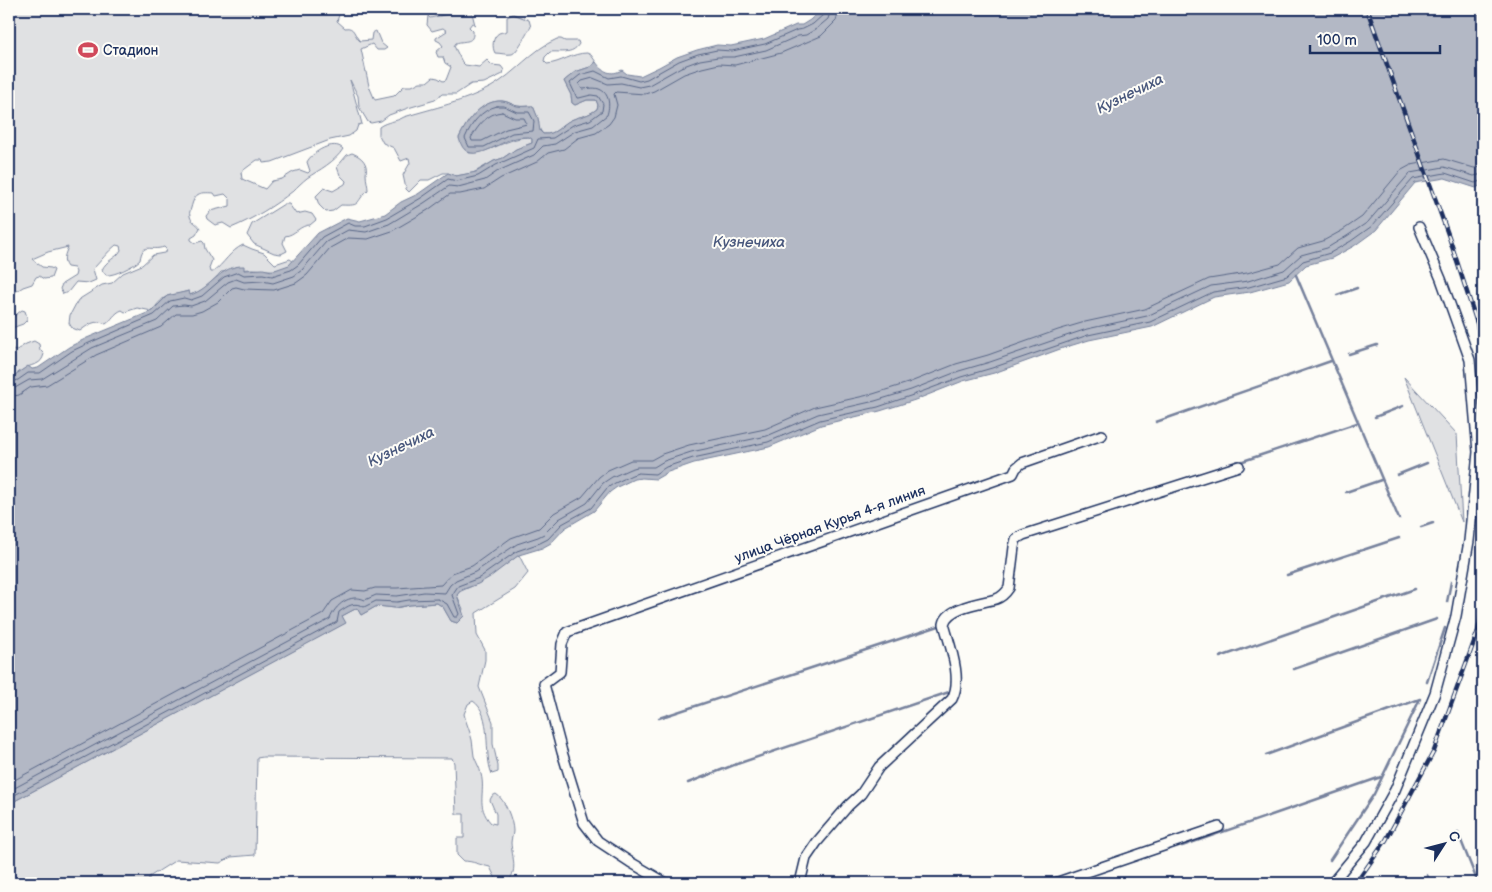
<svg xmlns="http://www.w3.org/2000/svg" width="1492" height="892" viewBox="0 0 1492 892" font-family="'Balsamiq Sans',sans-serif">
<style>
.green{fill:#e0e1e3;stroke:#7e88a0}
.water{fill:#b3b8c5;stroke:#76819c}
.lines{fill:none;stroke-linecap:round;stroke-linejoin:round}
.shore{stroke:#586687;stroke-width:1}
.stream{stroke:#76819c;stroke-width:2.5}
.minor-casing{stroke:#1b2f5e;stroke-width:12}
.minor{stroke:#fdfcf7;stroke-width:9}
.rail-casing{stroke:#1b2f5e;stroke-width:4.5}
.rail{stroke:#fdfcf7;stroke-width:2.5;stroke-dasharray:8;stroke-linecap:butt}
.labels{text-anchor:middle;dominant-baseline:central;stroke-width:4;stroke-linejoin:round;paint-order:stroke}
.poi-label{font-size:14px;fill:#1b2f5e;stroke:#fdfcf7;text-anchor:start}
.street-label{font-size:14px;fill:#1b2f5e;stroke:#fdfcf7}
.water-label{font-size:15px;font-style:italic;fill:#49587d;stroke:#fdfcf7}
</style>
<rect width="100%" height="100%" fill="#fdfcf7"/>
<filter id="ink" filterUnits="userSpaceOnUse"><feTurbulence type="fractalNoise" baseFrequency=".02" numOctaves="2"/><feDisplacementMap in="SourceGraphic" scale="10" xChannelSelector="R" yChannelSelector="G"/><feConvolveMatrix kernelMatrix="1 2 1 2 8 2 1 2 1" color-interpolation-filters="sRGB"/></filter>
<g filter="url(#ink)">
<path class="green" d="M9 9H337L339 15 337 21 345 28C355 26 354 36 360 41L371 40 372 33 376 31 381 43 387 48 384 50H377L372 44 361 49 369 86 375 100 394 96 404 86H412L420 82H427L433 77 438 78 443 81 446 80 451 67 445 63 443 57H438L436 52 443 46 440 42 436 40V38L447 31 443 28 432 31 427 25 428 16 430 18 471 9 475 25 472 23 469 27 473 31C474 44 465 40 456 43L454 46 462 62 465 65 479 67 487 60 492 65 501 66 504 70 503 74 484 83 471 84 456 94H442L435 100 408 108 389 115 381 121 371 123 368 122 359 107 358 96 350 80 362 124 358 125 356 131 349 136 330 140 272 162 263 163 262 160H257L241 172 242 179 265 189 272 181 282 179 293 172 300 170 308 173 310 171 307 162C312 152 334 139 343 149 335 162 319 170 307 178 302 182 298 186 293 191 274 206 253 219 231 228L223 223 215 225 207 219 206 216 210 211 230 206V199L225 194 216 196 214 193C198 192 195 193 191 208 190 212 189 212 190 216 191 222 197 223 200 228L196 235 191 238V240L195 243 202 241 204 243 205 249 212 260 209 268 210 272H213C224 264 230 251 243 245L252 249 264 253 275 264 290 259 294 262C280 273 268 270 253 269 243 269 231 271 221 272 212 282 203 292 189 295L188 291C182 293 178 294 171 295 163 296 157 305 152 311L137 308 125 312 122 310C114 313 112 320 106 324 95 319 88 325 80 331L72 328 69 323 70 315 78 300 102 285 112 283 123 273 142 265 153 255 164 253 167 251 166 249 164 247C150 252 143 241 140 260 134 266 114 276 106 275L102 270C106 260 116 259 121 250L120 246 116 245C107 252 101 261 93 269L96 280 89 283 76 282 68 292 63 294 60 289 62 284 75 276 76 272 74 268 67 267C62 261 65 254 68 247L48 252 32 259 42 267 51 268 54 270 51 278 44 279 39 276 36 277 32 284 23 287 9 296Z
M513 14 529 20 531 27C527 32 517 53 512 54 507 55 500 53 495 53 492 48 492 37 499 33 502 32 505 32 507 31V17Z
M557 39H561L565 41H578L579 44C572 55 561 51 550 52L545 57 544 61 547 64C561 63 572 53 587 53L591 55 596 62 590 67 575 72 564 81 571 95 572 103 575 105 587 100H596L598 105 597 109C586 117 583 115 571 120 561 125 556 135 543 134L538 127 539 122 533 106C528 106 522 107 517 106 512 105 508 101 502 101 481 100 467 121 459 138L469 153C491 154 507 137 529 137L532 139V143L516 149 503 158 494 161 473 173 456 176 448 173H443L429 180H421L409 192 406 189 403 175 410 163 409 158 401 161 394 148 383 143 379 135V127C387 121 396 122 404 117 433 108 464 102 491 87 516 73 531 50 557 39Z
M352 153C363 157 368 164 366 174 366 180 368 185 368 190 354 203 363 206 341 205L333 211 326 212 319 205 316 196 324 188 333 191 345 184 346 181 340 175 337 167 347 155Z
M284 204H289L296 214 305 212 312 214 316 220 310 225C300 225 295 235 285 236L283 243 287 251 281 254 274 253 254 244 247 235 252 224Z
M22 310 25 311 27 317V320L23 324 9 329V320Z
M34 341 39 344 40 350 44 354C41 366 34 363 26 368 20 371 15 376 9 379V345L15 351 26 344Z
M1404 377 1457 434 1462 522Z
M519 555 528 573 515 589 476 613 477 635 485 650V660L479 687 493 722V744L498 766V772L492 774C483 754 493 714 473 701L468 704 464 714C466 723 470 731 472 740 473 745 473 751 474 756 476 762 480 768 481 774 486 793 475 805 491 823L496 824V814L490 800 492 796 496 794C505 799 513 821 513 831 513 835 511 839 511 843 512 857 519 873 506 883H498L490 867C480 865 473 861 463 861L457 855V838H464V814H456L454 763 452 758 263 757 257 758 255 855 231 857 220 863 176 860 149 877V883H9V804L345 623 342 616 357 608 361 615 377 606 395 608 410 605 437 603 443 607 451 621 457 623 463 609 457 595 459 592 481 582Z"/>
<path class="water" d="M822 9H1483V184L1476 188 1445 178 1415 183 1376 230 1354 246 1332 258 1306 265 1289 281 1250 292 1214 297 1152 327 1089 340 1063 348 994 373 963 381 915 400 880 411 821 425 769 447 694 463 668 472 656 479 642 478 634 479 617 487 610 492 594 511 565 528 551 543 542 548 519 555 490 577 478 584 461 590 457 595 464 616 457 623 451 621 443 607 437 603 410 605 395 608 377 606 361 615 357 608 342 616 346 623 9 804V379L28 366 32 369 38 368 69 347 87 338 152 311 167 296 189 291 190 295C211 289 220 265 244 266V270L263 269 272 271 289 265 318 233 347 218 360 221 385 214 401 202 418 194 448 173 456 176 476 172 494 161 503 158 516 149 532 143V139L529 137C523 137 518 137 512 139 496 144 466 169 459 138 467 121 481 100 502 101 508 101 512 105 517 106 522 107 528 106 533 106L538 118 540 131 543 134C557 135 560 125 571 120 583 115 586 117 597 109L598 105 596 100H587L575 105 572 103 571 95 564 81 575 72 590 67 596 62C603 72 611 76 622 70L627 74 640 76 659 67 677 57 697 50 717 45 731 46 764 39 796 25H802L810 20Z"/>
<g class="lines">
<path class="shore" d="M497 106H504L517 112H529L534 121 533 131 512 133 484 147H469L465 138C471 124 481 110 497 106Z
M502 112 515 118H524L527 124 506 129 482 141H472L471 138C478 126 487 113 502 112Z
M9 383 18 380 28 373H40L72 351 89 343 154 315 170 301 184 298 191 300 202 296 224 277 238 272 244 275 263 274 272 276 291 270 298 265 322 237 348 223 355 226H365L387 218 421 198 448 179 457 181 478 176 496 165 534 148 538 139 553 138 573 125 590 120 602 111 603 104 598 96 591 95 579 98H577L570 83 580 75 595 71 609 78 621 76 639 81 647 79 679 61 698 54 717 50 732 51 765 44 797 30 803 29 813 24 824 14 825 9
M9 389 15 388 29 380 42 379 92 348 157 321 173 306 184 305 191 306 205 301 228 282 236 279 244 282 262 281 273 283 294 276 302 270 326 242 348 230 366 232 389 224 424 203 449 186 458 187 485 180 498 171 534 155 543 146 555 144 575 131 593 126 607 115C610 106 610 93 599 89 593 87 587 89 582 89L579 84 582 81 593 78 608 84 621 83 639 87 649 85 681 67 700 60 718 57H734L766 50 798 36 806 35 816 29 828 19 831 9
M9 397 19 395 31 387 47 385 96 355 161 327 176 314H192L202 311 218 302 232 288 236 287 244 289 274 290 296 283 307 275 330 248 348 238 368 239 392 231 428 210 450 194H460L484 189 501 178 537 162 548 153 564 149 578 138 596 133 609 124 614 117 617 105 614 94 616 92 645 94 654 91 684 74 702 68 719 64 735 65 781 53 821 36 836 21 839 9
M9 783 323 614 332 601 352 590 365 591 375 588H397L441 585 452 573 472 566 511 538 539 528 554 513 582 497 599 477 608 470 631 460H651L662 454 689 445 765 429 815 407 873 394 908 383 956 364 988 355 1058 330 1085 322 1145 309 1209 279 1247 273 1280 264 1298 248 1323 241 1343 230 1362 217 1400 171 1411 165 1444 159 1474 168 1483 167
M9 791 330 619C335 605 350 593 365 600L376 595 397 596 424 592 445 593 450 585 456 580 475 572 517 544 538 537 544 534 559 519 587 503 603 483 612 477 630 469 637 467H654L664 461 691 452 767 436 818 414 875 401 911 390 959 371 990 362 1060 338 1087 329 1147 316 1211 286 1248 281 1284 270 1301 255 1327 248 1347 236 1368 222 1410 173 1444 167 1474 176 1483 174
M9 798 337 622 339 612C348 606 354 601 364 607L376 601 397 602 409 600 438 599 447 604 454 617H457L459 614 452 595 458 586 479 578 517 551 540 543 548 539 562 524 591 508 607 488 615 483 632 475 638 473 655 474 666 467 693 458 768 442 820 420 878 407 913 395 961 377 992 368 1062 344 1088 335 1150 322 1213 292 1249 287 1287 276 1303 261 1330 253 1351 241 1372 226 1413 179 1445 173 1475 183 1483 180"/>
<path class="stream" d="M1296 275 1399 519
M1337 295 1357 288
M1349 354 1377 345
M1375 417 1403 406
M1156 422 1331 361
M1237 463 1357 423
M1397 475 1427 463
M1346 492 1381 480
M1421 527 1433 523
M1287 575 1399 538
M1447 602 1451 582
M1220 657 1415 589
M1294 669 1437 619
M1427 682 1445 628
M659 718 942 625
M1266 755 1420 699 1374 794 1330 860
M688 783 734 765 952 691
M1458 833 1478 883
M1182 846 1381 777
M1427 875 1431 883"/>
<defs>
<path id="minor" d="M666 883 630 862 598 841 584 823 562 752 544 684 560 672 562 644 567 632 1013 474 1016 468 1022 463 1102 435
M800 883 806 858 817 842 848 806 861 794 879 767 952 699C963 679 950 646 944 624 947 607 981 603 996 599 1002 597 1005 594 1009 588L1014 547 1016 539 1023 535 1239 466
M1055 883 1219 827
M1332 883 1366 842 1395 790 1435 693 1456 616 1469 541 1478 452 1470 360 1441 279 1419 227"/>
</defs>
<use href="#minor" class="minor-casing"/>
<use href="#minor" class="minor"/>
<defs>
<path id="rail" d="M1367 9 1449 237 1477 323 1483 355
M1356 883 1386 840 1434 751 1478 631 1483 606"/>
</defs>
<use href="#rail" class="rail-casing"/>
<use href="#rail" class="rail"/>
</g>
</g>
<defs>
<symbol id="stadium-bare" viewBox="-9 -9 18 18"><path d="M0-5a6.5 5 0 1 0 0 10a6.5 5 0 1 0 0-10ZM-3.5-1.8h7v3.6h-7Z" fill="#d1495b" stroke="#fdfcf7" stroke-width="2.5" paint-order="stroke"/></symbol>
</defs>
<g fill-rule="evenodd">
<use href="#stadium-bare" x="74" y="36" width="28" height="28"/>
</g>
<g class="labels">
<g class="poi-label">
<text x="103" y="50">Стадион</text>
</g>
<g class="street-label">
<text transform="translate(830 524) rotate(-20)">улица Чёрная Курья 4-я линия</text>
</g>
<g class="water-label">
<text transform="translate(1130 94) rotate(-26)">Кузнечиха</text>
<text x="749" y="242">Кузнечиха</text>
<text transform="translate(401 447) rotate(-26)">Кузнечиха</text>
</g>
</g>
<rect width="1492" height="892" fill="none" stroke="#fdfcf7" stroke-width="30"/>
<rect x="15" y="15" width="1462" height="862" fill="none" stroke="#1b2f5e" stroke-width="2" filter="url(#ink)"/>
<g transform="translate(1444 844) rotate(54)" stroke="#fdfcf7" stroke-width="4" paint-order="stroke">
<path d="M0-4L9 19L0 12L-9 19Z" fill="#1b2f5e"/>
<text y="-8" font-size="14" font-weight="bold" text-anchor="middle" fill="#1b2f5e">С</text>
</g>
<path d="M1310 45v8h130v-8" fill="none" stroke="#1b2f5e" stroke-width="2.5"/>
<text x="1317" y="45" font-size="15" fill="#1b2f5e" stroke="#fdfcf7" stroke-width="4" paint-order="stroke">100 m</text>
</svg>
